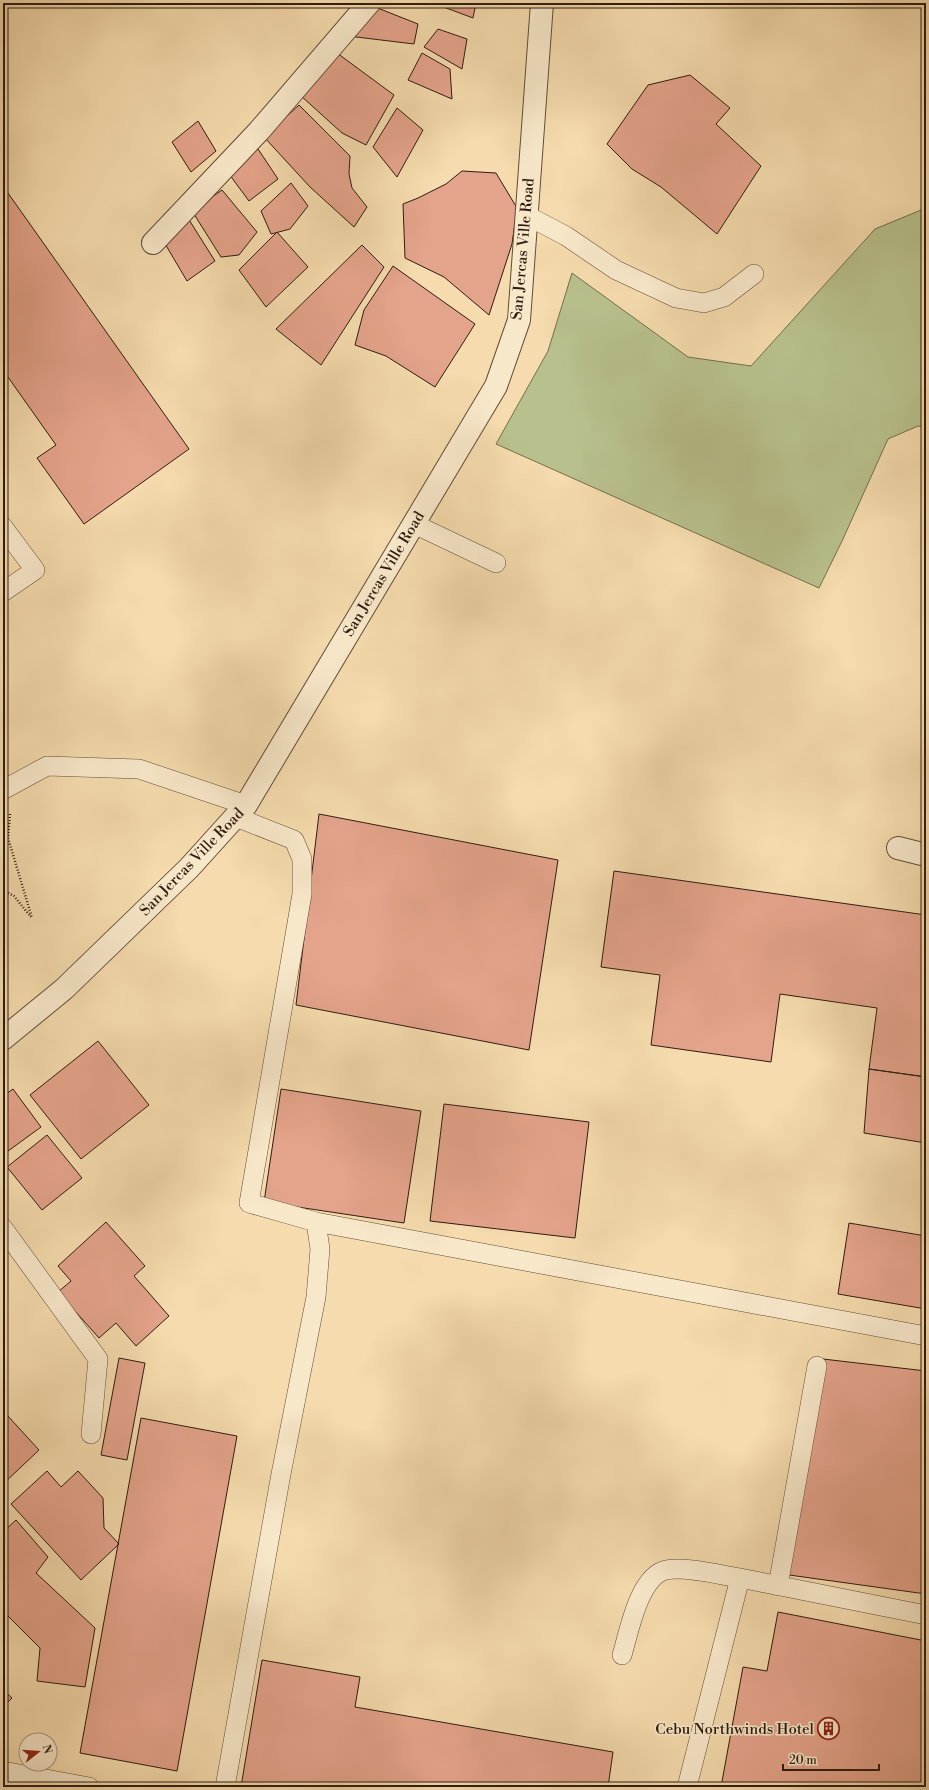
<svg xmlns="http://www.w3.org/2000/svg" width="929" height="1790" viewBox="0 0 929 1790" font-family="'Libre Bodoni',serif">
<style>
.green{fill:#b8c18d;stroke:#736e4f}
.building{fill:#e4a38b;stroke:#2e1c11}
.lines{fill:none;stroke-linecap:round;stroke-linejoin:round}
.service-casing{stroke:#604c38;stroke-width:20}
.minor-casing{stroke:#604c38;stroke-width:24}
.path{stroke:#2e1c11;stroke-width:2.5;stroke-dasharray:1 2;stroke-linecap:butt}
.service{stroke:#f8e8ca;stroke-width:19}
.minor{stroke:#f8e8ca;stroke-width:22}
.labels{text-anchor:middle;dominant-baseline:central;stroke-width:3;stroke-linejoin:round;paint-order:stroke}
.street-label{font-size:15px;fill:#2e1c11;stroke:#f8e8ca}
.poi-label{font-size:15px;fill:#2e1c11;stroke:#f8e8ca;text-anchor:end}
</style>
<rect width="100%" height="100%" fill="#f5dbad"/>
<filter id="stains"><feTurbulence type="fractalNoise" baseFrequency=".005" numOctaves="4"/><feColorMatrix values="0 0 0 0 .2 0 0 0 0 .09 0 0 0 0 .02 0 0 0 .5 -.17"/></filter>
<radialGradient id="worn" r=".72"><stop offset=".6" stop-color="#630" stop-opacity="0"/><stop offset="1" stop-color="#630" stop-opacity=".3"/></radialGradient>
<path class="green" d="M926 208V427L918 426 888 439 843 539 819 588 496 444 548 351 572 273 688 357 751 366 875 229Z"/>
<path class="building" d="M433 3H476L473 18Z
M370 5 418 24 414 44 348 36Z
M438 29 467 39 462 69 424 47Z
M337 53 394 95 366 145 342 133 300 95Z
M422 53 450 69 452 99 408 80Z
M690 75 730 108 716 124 761 166 717 234 661 187 632 169 607 144 648 85Z
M299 105 350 156 349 174 352 188 367 207 354 227 310 187 264 137Z
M397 108 423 130 397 177 373 147Z
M198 121 216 151 191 172 172 142Z
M258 149 278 179 249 201 229 174Z
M462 171 496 173 517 208 512 244 489 315 444 277 405 258 403 204 418 198 446 184Z
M291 183 308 206 290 229 271 234 261 211Z
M3 186 189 449 84 524 37 458 56 445 3 370Z
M222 190 257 232 239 255 221 257 192 211Z
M186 215 215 261 187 281 161 237Z
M277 232 308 267 266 307 239 270Z
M362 245 384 267 321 365 276 329Z
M393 266 475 324 435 387 386 356 355 345 364 310Z
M319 814 558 860 529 1050 296 1005Z
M614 871 926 915V1077L869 1069 877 1008 780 994 771 1062 651 1045 660 975 601 967Z
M98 1041 149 1105 81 1159 30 1095Z
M869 1069 926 1077V1143L864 1133Z
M13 1089 41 1127 4 1154 3 1096Z
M281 1089 421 1111 404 1223 264 1202Z
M444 1104 589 1122 575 1238 430 1221Z
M47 1135 82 1178 42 1210 7 1167Z
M106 1222 145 1266 134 1276 169 1316 136 1346 116 1323 99 1338 58 1292 71 1281 58 1266Z
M849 1223 926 1236V1309L838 1294Z
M119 1358 145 1363 127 1460 101 1455Z
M823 1359 926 1371V1594L782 1574Z
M7 1415 39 1450 3 1484V1419Z
M141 1418 237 1436 177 1771 80 1753Z
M47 1471 61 1487 78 1471 103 1498 104 1528 119 1544 81 1580 11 1504Z
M16 1520 48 1557 36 1573 95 1628 85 1687 37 1681 40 1648 3 1611V1532Z
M778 1612 926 1641V1787H721L743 1667 767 1671Z
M262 1660 360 1677 355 1707 613 1752 608 1787H241Z
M3 1689 12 1698 3 1707Z"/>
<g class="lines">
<defs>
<path id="service" d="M526 215 566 236 616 270 676 298 704 303 724 297 754 274
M414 524 496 563
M3 527 35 570 3 592
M3 790 47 766 139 769 246 805
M236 817 294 840 302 859V894L249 1203 316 1222 926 1336
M3 1228 98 1359 91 1434
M778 1586 817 1366
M622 1655C629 1632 639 1576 666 1570 685 1566 720 1575 740 1578
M3 1771 89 1787
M225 1787 281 1474 316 1297 320 1249 316 1222
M687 1787 740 1578 926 1615"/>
<path id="minor" d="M153 243 259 131 369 3
M898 848 926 855
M3 1039 64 989 189 868 246 805 496 386 519 320 542 3"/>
</defs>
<use href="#service" class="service-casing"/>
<use href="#minor" class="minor-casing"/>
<path class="path" d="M10 814 8 838 32 918
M3 890 14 896 31 917"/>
<use href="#service" class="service"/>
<use href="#minor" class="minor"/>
</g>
<defs>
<symbol id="building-ring" viewBox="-11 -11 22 22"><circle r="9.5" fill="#f8e8ca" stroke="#8f2418" stroke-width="1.5"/><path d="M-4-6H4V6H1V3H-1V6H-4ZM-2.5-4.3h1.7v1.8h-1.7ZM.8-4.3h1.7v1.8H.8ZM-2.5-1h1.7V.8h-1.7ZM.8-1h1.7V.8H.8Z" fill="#8f2418"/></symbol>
</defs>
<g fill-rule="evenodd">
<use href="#building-ring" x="816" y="1716" width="25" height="25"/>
</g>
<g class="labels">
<g class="street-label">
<text transform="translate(523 249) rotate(-85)">San Jercas Ville Road</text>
<text transform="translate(384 574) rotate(-59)">San Jercas Ville Road</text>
<text transform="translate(192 862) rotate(-46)">San Jercas Ville Road</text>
</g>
<g class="poi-label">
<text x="814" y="1729">Cebu Northwinds Hotel</text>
</g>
</g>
<rect width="929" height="1790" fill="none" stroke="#f5dbad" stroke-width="16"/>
<rect x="4" y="4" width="921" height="1782" fill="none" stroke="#2e1c11" stroke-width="2"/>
<rect x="8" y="8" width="913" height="1774" fill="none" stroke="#2e1c11"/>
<g transform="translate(38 1752) rotate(73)"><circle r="19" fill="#f8e8ca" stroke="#a79680"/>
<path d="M0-3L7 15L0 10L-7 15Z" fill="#8f2418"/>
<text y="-6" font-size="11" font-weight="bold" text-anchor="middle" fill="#2e1c11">N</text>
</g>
<path d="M783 1764v6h96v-6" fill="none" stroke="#2e1c11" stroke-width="2"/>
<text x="789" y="1764" font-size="12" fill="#2e1c11" stroke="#f8e8ca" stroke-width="3" paint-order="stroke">20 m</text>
<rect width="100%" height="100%" filter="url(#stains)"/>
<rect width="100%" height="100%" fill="url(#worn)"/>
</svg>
